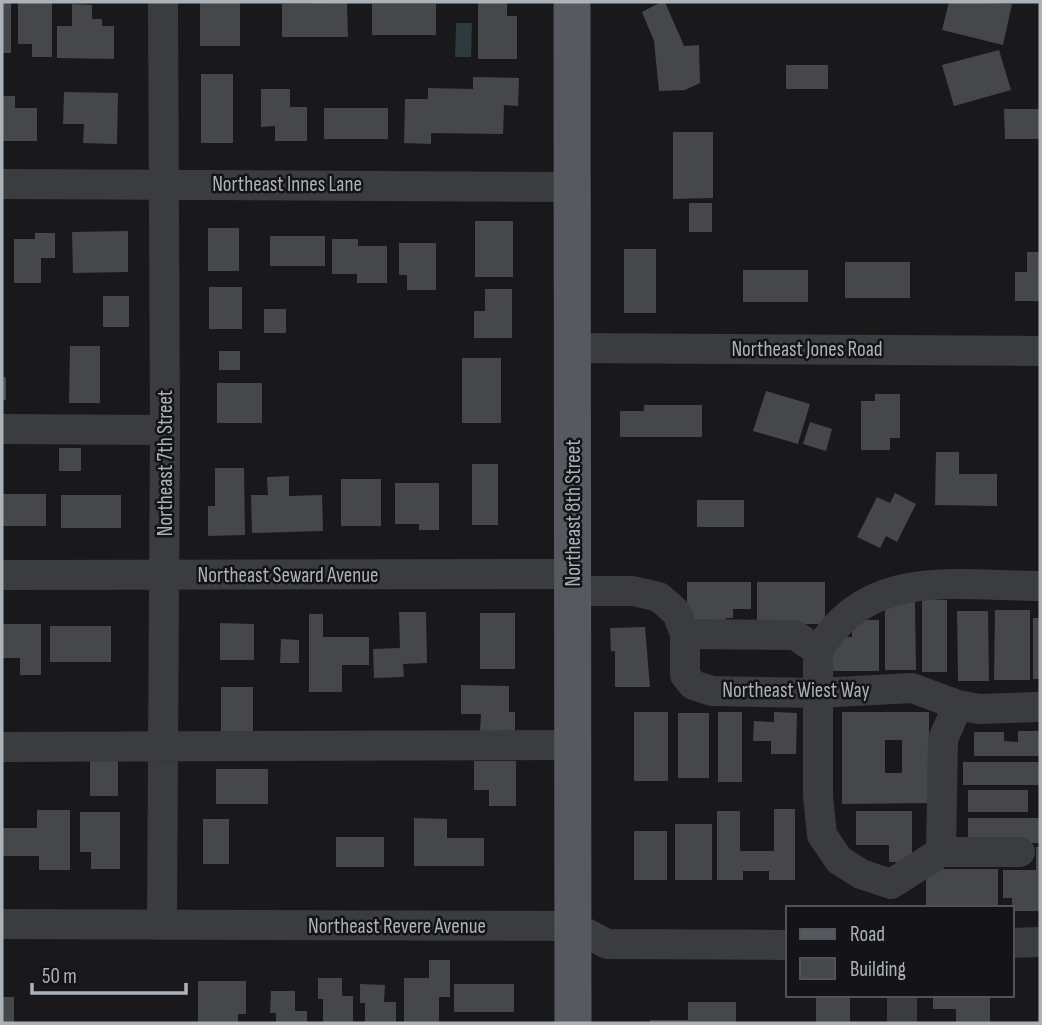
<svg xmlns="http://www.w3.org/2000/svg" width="1042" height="1025" viewBox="0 0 1042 1025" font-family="'Sofia Sans Condensed',sans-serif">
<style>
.water{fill:#2f3a3f}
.building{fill:#46474b;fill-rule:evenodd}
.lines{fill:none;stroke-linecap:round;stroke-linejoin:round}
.minor{stroke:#3a3c40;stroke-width:30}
.major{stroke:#56595f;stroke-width:37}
.labels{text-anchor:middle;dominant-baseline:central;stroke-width:5;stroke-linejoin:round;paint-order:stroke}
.street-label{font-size:21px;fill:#acb2ba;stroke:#141416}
</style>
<rect width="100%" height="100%" fill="#19191b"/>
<path class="water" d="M456 23H472L471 57H455Z"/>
<path class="building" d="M2 2H11V53H2Z
M18 2H52V57H32V44H18Z
M200 2H240V46H200Z
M478 2H507V16H517V59H478Z
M661 2H665L684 46 699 45 700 83 685 90 659 91 654 41 642 12Z
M949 2 1012 4 1003 45 942 30Z
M347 3 348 37H282V4Z
M72 4 92 5V19H102V26H114V59L57 58V26H72Z
M372 4H436V35H372Z
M999 50 1011 90 954 106 942 65Z
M786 65H828V89H786Z
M201 74H233V143H201Z
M473 77 519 78 518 106 504 105 503 134 431 133V144L404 143 405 99H428V88L473 89Z
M261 89H290V107H307V141H275V126L261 127Z
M64 92 118 93 117 144 83 143 84 124H63Z
M2 96H15V108H37V141H2Z
M324 108H388V139H324Z
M1004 109H1040V139H1005Z
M673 132H713V198L673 199Z
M689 203H712V232H689Z
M475 221H513V277H475Z
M208 228H239V271H208Z
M128 231V272L73 273 72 232Z
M35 233H55V258H41V283H14V239H35Z
M270 236H325V266H270Z
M332 239H358V246H387V283H357V274H332Z
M399 243H436V290H407V275H399Z
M624 249H656V313H624Z
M1027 252H1040V301H1015V272H1027Z
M845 262H910V298H845Z
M743 270H808V302H743Z
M209 287H242V329H209Z
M485 289H512V338H474V311H485Z
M103 296H129V327H103Z
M264 309H286V333H264Z
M70 346H100V403H69Z
M219 351H240V370H219Z
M462 358H501V423H462Z
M2 377H6V400H2Z
M217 383H262V423H217Z
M766 391 810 404 798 444 753 431Z
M875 394H900V438H890V450H861V401H875Z
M644 405H702V437H620V411H644Z
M810 422 832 429 826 451 803 444Z
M59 448H81V471H59Z
M936 452H959V474H997V506L935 505Z
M472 464H498V525H472Z
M215 468H244L245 535 208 536V506H215Z
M289 476V496L322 495 323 531 252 533 251 495H268L267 477Z
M341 479H381V526H341Z
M395 483H439V530H419V524H395Z
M895 493 916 504 897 542 886 536 880 548 857 537 877 497 890 503Z
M2 494H46V526H2Z
M61 495H121V528H61Z
M697 500H744V527H697Z
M687 582H751V609H733V618H726V625L687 626Z
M757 582H825V624H757Z
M922 600H947V672H922Z
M885 602H915L916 670H885Z
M995 610H1030V680H994Z
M957 611H988L989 681H958Z
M399 612H426L427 663 403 664 404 677 374 678 373 649 400 648Z
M480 613H515V669H480Z
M309 614H323V637H369V665H342V692H309Z
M1033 618H1040V679H1033Z
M852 620H879V671H828V637H852Z
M220 623 254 624V660H220Z
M2 624H41V675H20V658H2Z
M50 626H111V662H50Z
M645 627 650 687H615V651H611L610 628Z
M281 639 299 640V663H280Z
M461 685 509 686V712H515V731H480L481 714H461Z
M221 687H253V735H221Z
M634 712H668V781H634Z
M718 712H742V782H718Z
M774 712 797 713 796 754H771V741H753L754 721 774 722Z
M842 712H929V803L842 804ZM885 740H902V773H885Z
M678 713H709V778H678Z
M1018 731H1040V756H974V732H1004V741L1018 742Z
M90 757H118V796H90Z
M474 761H516V806H489V790H474Z
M963 762H1040V785H963Z
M216 769H268V804H216Z
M968 790H1028V812H968Z
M774 809H795V880H769V871H743V880H717V811H740V851H774Z
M37 810H70V870H39V856H2V828H37Z
M856 811H912V862H889V845H856Z
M80 812H120V869H91V852H80Z
M414 818 447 819V838H484V866H414Z
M968 818H1040V843H968Z
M203 819H229V864H203Z
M675 824H712V880H675Z
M634 831H667V880H634Z
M336 837H384V867H336Z
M1036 847H1040V911H1012V898H1003V870H1036Z
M926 869H998V908H926Z
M429 960H450V997H439V1022H404V978H429Z
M318 978H342V996H353V1023H323V999H318Z
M198 981H246V1014H238V1023H198Z
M360 984 385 985 384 1002H396V1023H365V1003H360Z
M454 984H514V1012H454Z
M271 991H295V1011H307V1023H276V1013H270Z
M816 995H850V1023H816Z
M933 995H990V1023H956V1009H933Z
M2 997H14V1023H2Z
M688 1002H736V1023H650V1020H688Z"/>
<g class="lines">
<path class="minor" d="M2 184 572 187
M574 348 1040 351
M2 429 165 430
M2 575 573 574
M573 591H633L659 597 677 613 685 634V675L693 685 712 691 818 693 912 688 958 705 979 709 1040 707
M685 634 795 635 818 651V796L822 835 839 860 861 874 891 884
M818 651C868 566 956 586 1040 586
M2 747 573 745
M941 852 943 739 958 705
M891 884 941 852H1020
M2 924 573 926 607 944 788 945
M162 924 165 430 163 2
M1012 943 1040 942
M902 995V1023"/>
<path class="major" d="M572 2 573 1023"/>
</g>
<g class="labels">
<g class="street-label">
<text x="287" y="184">Northeast Innes Lane</text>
<text x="807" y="349">Northeast Jones Road</text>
<text transform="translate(165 463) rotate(-90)">Northeast 7th Street</text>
<text transform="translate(573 513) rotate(-90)">Northeast 8th Street</text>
<text x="288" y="575">Northeast Seward Avenue</text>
<text x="796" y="690">Northeast Wiest Way</text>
<text x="397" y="926">Northeast Revere Avenue</text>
</g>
</g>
<rect width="1042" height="1025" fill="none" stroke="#acb2ba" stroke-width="7"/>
<rect x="786" y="906" width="228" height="91" fill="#141416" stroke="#515358" stroke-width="2"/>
<rect x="800" y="929" width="35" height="10" fill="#56595f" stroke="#515358" stroke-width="2"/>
<text x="850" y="941" font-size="21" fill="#acb2ba">Road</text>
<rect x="800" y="958" width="35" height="21" fill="#46474b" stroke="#515358" stroke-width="2"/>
<text x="850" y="976" font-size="21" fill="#acb2ba">Building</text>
<path d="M32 983v10h154v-10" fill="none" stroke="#acb2ba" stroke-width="3.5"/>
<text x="42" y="983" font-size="21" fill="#acb2ba" stroke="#141416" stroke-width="5" paint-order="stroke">50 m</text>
</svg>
